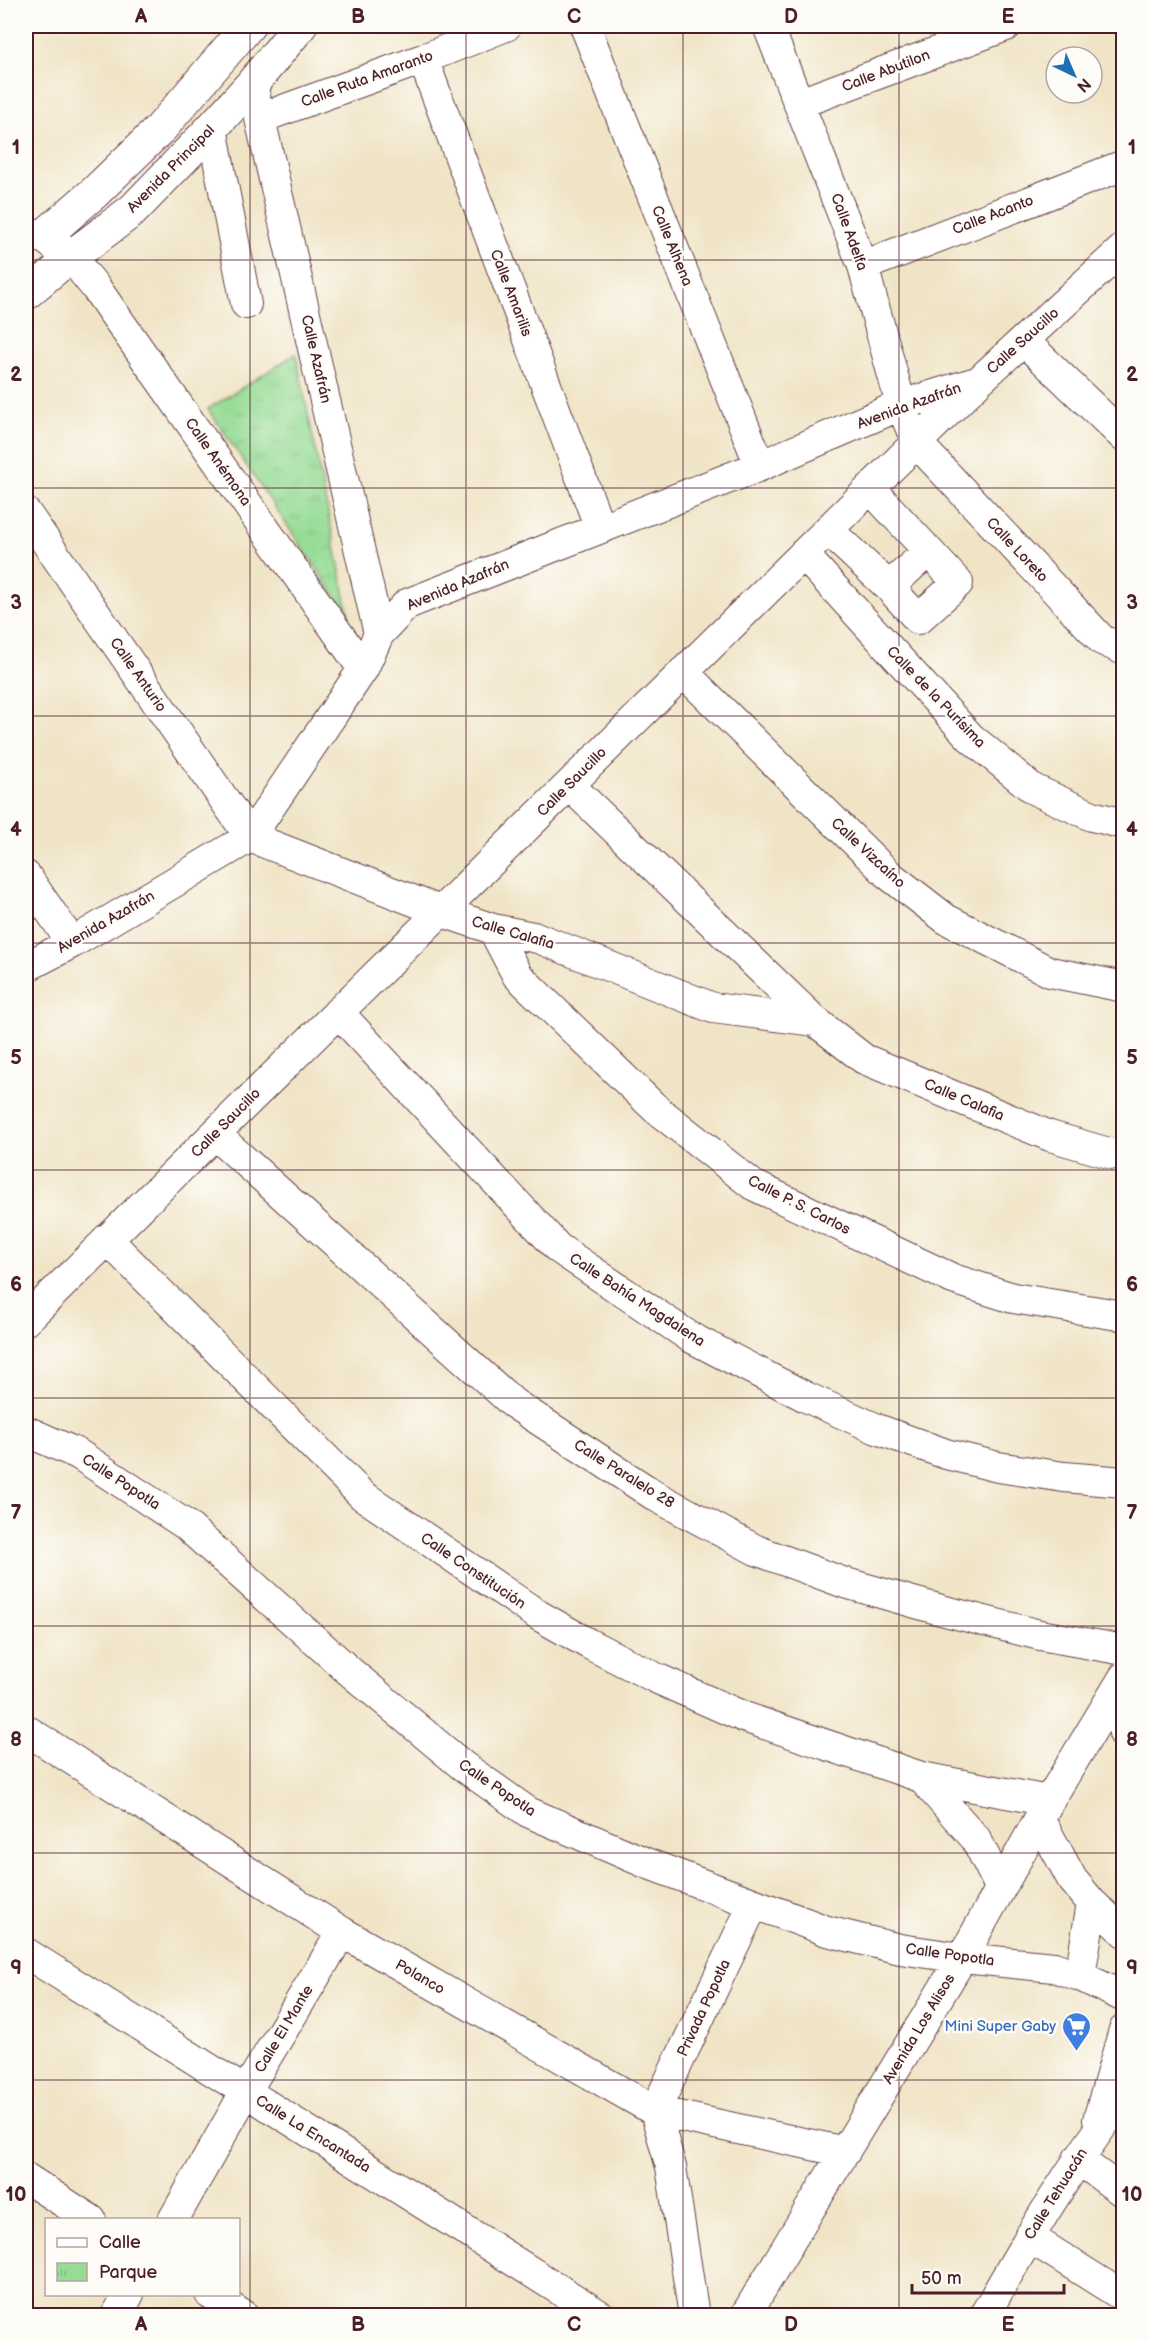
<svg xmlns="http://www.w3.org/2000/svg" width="1149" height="2341" viewBox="0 0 1149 2341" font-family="'Balsamiq Sans',sans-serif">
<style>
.park{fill:url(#park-tufts);stroke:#707e60;stroke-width:1.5}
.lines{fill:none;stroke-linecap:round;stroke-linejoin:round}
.minor-casing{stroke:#633d42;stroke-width:32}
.major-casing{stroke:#633d42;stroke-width:35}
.minor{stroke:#fff;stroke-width:30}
.major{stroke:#fff;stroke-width:33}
.grid{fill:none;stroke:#4a1f2b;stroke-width:1.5;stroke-opacity:0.55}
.labels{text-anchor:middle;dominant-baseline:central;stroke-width:5;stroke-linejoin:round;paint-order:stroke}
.street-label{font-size:15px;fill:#4a1f2b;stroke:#fdfcf7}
.shop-label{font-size:15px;fill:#366cbe;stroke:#fdfcf7;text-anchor:end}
.neatline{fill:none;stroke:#4a1f2b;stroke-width:2}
.grid-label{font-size:20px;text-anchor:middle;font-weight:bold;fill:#4a1f2b}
</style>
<defs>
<pattern id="park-tufts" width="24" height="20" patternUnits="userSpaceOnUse" patternTransform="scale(1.5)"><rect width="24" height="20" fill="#96dc95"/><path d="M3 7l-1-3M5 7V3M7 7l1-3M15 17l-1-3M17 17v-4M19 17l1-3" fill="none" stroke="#83bc81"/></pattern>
</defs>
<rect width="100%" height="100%" fill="#fdfcf7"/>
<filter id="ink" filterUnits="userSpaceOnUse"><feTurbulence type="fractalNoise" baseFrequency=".0167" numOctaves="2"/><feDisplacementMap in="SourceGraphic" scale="12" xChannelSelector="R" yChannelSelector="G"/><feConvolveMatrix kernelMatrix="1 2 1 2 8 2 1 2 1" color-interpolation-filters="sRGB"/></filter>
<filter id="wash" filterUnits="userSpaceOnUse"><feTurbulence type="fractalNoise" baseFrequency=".008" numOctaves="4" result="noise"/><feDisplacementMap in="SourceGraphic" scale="24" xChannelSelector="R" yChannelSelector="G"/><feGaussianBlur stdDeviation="1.35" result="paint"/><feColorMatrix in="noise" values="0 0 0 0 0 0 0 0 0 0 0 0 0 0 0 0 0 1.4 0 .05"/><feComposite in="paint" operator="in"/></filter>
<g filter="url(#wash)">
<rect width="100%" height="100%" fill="#f0e4c6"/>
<path class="park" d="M296 354 349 616 208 409Z"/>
</g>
<g filter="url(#ink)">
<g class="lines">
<defs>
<path id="minor" d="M585 26 760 466
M768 26 863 266 901 405 917 443 1102 640 1124 650
M423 59 600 528
M252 84 379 634
M800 103 1006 26
M261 118 423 59 506 26
M212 128 246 304
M863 266 1124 165
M26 295 71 257 96 288 363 669
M1024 341 1124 437
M26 513 250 837 440 911 493 929 538 938 713 1008 815 1021
M828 530 889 587 918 619 958 583 870 488
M803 554 970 737 1033 789 1092 816 1124 824
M889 587 927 552
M683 672 889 875 946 919 1050 972 1124 987
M569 785 815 1021 864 1059 1050 1136 1112 1154 1124 1155
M26 876 72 943
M493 929 517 975 656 1109 753 1185 953 1279 1013 1298 1124 1316
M26 967 72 943 250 837 363 669 379 634 407 604 760 466 901 405 973 383
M338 1012 558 1248 690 1337 806 1397 877 1429 946 1454 998 1467 1064 1477 1124 1482
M215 1134 513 1403 657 1497 756 1550 842 1582 941 1610 1040 1635 1124 1650
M107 1239 362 1495 538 1615 589 1644 656 1678 744 1717 921 1777 1049 1801
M26 1320 979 381 1124 248
M26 1431 78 1454 186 1525 348 1670 463 1766 528 1812 646 1863 827 1931 900 1949 962 1958 1054 1967 1080 1976 1124 1997
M1116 1691 1124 1733
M26 1730 342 1932 655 2111 845 2152
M921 1777 976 1839 1000 1887
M1040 1820 1072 1879 1092 1903 1124 1932
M26 1953 601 2316
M1080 1976 1092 1903
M1098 2120 1124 2030
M1078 2159 1124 2193
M26 2178 91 2220
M173 2220 246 2091 342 1932
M1029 2237 1124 2297
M210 2294 244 2316
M116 2316 129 2294
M694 2316 671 2167 655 2111 753 1905
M745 2316 962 1958 1049 1801 1124 1677
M984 2316C1027 2240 1070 2166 1124 2097"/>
<path id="major" d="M26 235 44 236 71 257 133 210 212 128 252 84 300 26
M44 236 95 192 161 128 248 26"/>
</defs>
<use href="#minor" class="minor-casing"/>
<use href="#major" class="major-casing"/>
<use href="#minor" class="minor"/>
<use href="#major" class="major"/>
</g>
</g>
<path class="grid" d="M250 26V2316M466 26V2316M683 26V2316M899 26V2316M26 260H1124M26 488H1124M26 716H1124M26 943H1124M26 1170H1124M26 1398H1124M26 1626H1124M26 1853H1124M26 2080H1124"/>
<defs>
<symbol id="supermarket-pin" viewBox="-11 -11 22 30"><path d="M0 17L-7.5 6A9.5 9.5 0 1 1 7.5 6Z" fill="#3f7fe0" stroke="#fdfcf7"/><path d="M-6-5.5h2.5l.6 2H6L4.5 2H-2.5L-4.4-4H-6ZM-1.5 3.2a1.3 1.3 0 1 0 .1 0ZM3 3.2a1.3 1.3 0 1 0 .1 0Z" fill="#fff"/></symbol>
</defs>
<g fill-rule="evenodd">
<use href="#supermarket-pin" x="1060" y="2010" width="33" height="45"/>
</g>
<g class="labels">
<g class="street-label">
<text transform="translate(886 71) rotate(-21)">Calle Abutilon</text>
<text transform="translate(367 79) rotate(-20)">Calle Ruta Amaranto</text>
<text transform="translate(171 169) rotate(-45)">Avenida Principal</text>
<text transform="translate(993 215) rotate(-21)">Calle Acanto</text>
<text transform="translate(849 232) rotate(70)">Calle Adelfa</text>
<text transform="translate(672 246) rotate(68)">Calle Alhena</text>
<text transform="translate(511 293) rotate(69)">Calle Amarilis</text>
<text transform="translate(1023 341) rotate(-42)">Calle Saucillo</text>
<text transform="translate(316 359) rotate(77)">Calle Azafrán</text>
<text transform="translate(909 406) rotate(-20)">Avenida Azafrán</text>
<text transform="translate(218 462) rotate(55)">Calle Anémona</text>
<text transform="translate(1017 550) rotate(47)">Calle Loreto</text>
<text transform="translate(458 585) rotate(-23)">Avenida Azafrán</text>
<text transform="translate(138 675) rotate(55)">Calle Anturio</text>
<text transform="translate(936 697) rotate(46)">Calle de la Purísima</text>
<text transform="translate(572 782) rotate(-45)">Calle Saucillo</text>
<text transform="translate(868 853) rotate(43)">Calle Vizcaíno</text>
<text transform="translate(106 922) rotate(-30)">Avenida Azafrán</text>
<text transform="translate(513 933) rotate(16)">Calle Calafia</text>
<text transform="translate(964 1100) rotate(23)">Calle Calafia</text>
<text transform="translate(226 1123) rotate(-45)">Calle Saucillo</text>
<text transform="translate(799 1205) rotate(27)">Calle P. S. Carlos</text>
<text transform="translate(637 1300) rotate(33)">Calle Bahía Magdalena</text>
<text transform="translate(624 1474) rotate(32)">Calle Paralelo 28</text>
<text transform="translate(121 1482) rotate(33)">Calle Popotla</text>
<text transform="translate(473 1571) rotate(34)">Calle Constitución</text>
<text transform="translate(497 1788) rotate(34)">Calle Popotla</text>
<text transform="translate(950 1955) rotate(8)">Calle Popotla</text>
<text transform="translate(420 1977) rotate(30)">Polanco</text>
<text transform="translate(704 2008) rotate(-65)">Privada Popotla</text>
<text transform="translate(284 2029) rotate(-59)">Calle El Mante</text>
<text transform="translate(919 2029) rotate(-59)">Avenida Los Alisos</text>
<text transform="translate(313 2134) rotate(32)">Calle La Encantada</text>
<text transform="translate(1056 2194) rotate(-58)">Calle Tehuacán</text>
</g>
<g class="shop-label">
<text x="1056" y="2026">Mini Super Gaby</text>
</g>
</g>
<rect width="1149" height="2341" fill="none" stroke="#fdfcf7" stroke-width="66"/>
<rect x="45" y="2218" width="195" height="78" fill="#fdfcf7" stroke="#b5a4a5" stroke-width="1.5"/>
<rect x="57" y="2238" width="30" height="9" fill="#ffffff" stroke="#b5a4a5" stroke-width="1.5"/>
<text x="99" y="2248" font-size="18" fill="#4a1f2b">Calle</text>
<rect x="57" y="2263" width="30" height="18" fill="url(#park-tufts)" stroke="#b5a4a5" stroke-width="1.5"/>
<text x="99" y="2278" font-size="18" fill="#4a1f2b">Parque</text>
<g transform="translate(1074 75) rotate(136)"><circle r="28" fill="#fdfcf7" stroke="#b5a4a5" stroke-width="1.5"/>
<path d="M0-4.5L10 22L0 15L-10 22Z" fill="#1f6fb2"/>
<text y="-9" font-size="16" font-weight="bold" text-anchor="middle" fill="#4a1f2b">N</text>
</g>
<path d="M912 2284v9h152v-9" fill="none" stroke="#4a1f2b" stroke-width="3"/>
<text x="921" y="2284" font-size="18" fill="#4a1f2b" stroke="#fdfcf7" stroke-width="4.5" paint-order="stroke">50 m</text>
<rect x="33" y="33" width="1083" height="2275" class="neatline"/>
<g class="grid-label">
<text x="141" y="23">A</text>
<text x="358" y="23">B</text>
<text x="574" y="23">C</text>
<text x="791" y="23">D</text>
<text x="1008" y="23">E</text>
<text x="16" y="154">1</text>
<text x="1132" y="154">1</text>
<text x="16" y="381">2</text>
<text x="1132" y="381">2</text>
<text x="16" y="609">3</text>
<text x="1132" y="609">3</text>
<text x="16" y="836">4</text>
<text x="1132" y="836">4</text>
<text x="16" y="1064">5</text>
<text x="1132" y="1064">5</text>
<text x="16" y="1291">6</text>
<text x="1132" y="1291">6</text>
<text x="16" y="1519">7</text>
<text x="1132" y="1519">7</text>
<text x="16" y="1746">8</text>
<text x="1132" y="1746">8</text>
<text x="16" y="1974">9</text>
<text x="1132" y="1974">9</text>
<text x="16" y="2201">10</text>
<text x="1132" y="2201">10</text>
<text x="141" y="2331">A</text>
<text x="358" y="2331">B</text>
<text x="574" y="2331">C</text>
<text x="791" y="2331">D</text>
<text x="1008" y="2331">E</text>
</g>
</svg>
